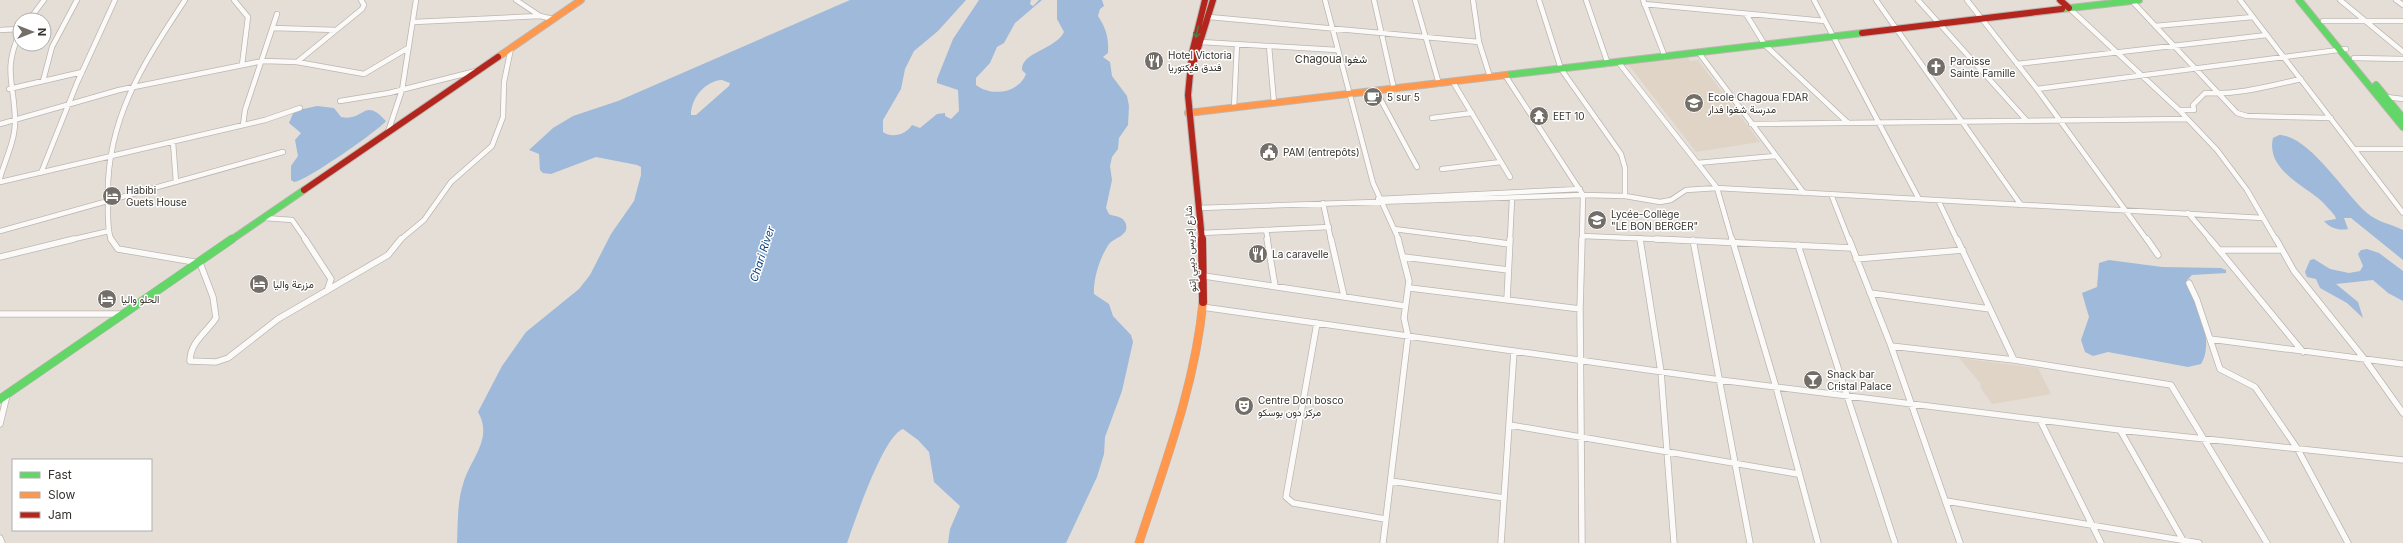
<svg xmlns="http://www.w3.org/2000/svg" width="2403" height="543" viewBox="0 0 2403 543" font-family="Inter,Vazirmatn,sans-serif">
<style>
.built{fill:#e0d4c7}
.water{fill:#9fb9da;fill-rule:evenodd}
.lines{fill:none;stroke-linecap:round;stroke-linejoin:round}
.street-far1-casing{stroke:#bbb6b0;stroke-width:6}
.street-casing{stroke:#bbb6b0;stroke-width:7}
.fast-far1-casing{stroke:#bbb6b0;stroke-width:8}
.fast-casing{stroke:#bbb6b0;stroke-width:9}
.slow-far1-casing{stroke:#bbb6b0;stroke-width:8}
.slow-casing{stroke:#bbb6b0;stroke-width:9}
.jam-far1-casing{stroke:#bbb6b0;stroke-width:8}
.jam-casing{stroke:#bbb6b0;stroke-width:9}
.street-far1{stroke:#fbfaf9;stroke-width:4.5}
.street{stroke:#fbfaf9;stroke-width:5.5}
.fast-far1{stroke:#63d668;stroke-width:6}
.fast{stroke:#63d668;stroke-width:8}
.slow-far1{stroke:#ff974d;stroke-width:6}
.slow{stroke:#ff974d;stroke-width:8}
.jam-far1{stroke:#b3261e;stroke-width:6}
.jam{stroke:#b3261e;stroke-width:8}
.oneway{stroke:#4a7c48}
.labels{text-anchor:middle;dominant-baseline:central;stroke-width:3;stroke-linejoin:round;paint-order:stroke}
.poi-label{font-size:10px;fill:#36322d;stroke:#fff;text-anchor:start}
.street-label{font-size:10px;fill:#36322d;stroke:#fff}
.neighbourhood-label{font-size:11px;fill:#36322d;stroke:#fff}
.water-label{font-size:11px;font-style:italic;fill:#0b427f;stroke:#fff}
</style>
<rect width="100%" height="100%" fill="#e4ded7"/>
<path class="built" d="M1687 57 1691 61 1698 60 1760 142 1696 152 1628 64Z
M1959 358 2038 368 2051 394 1992 404 1980 387 1981 384Z"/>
<path class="water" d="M850 0H966L938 31 914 51 905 69 901 89 883 120V132C893 139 906 134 912 125L920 128 937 114 945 113V116L951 119 959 111 958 90 937 83V79L953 39 979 0H1031L1030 4 1033 6 1039 0H1042L1015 23 1004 43 997 47 990 63 976 78V85C991 97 1019 93 1026 74L1022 70C1021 52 1055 50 1064 32L1057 19V0H1102L1104 6 1100 9 1098 16C1106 28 1109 38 1108 53L1103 57 1110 62 1112 76 1127 96 1129 106 1128 125 1119 138 1118 149 1112 157 1110 166 1112 180 1106 208 1109 214C1114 217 1121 215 1125 222 1127 225 1127 231 1124 233 1120 238 1113 239 1109 244 1100 257 1093 279 1094 294L1109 304 1113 316 1131 335 1133 342 1122 391 1105 437 1104 454 1097 477 1066 543H948L950 529 960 506 934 482 929 452 918 440 903 429C883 436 855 521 847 543H457C458 523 457 500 464 481 472 457 493 438 478 412L502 366 526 332 579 289 590 275 611 234 634 201 641 175V167L637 165 596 157 551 174 543 173 540 170 539 154 529 150 553 128 573 116 618 101ZM722 80 730 83 729 86 696 115H691C691 98 705 81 722 80Z
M317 106 334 108 341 117C365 122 363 96 386 121 379 130 305 182 294 182L291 180V166L298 156 295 140 301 133 289 123 294 111Z
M2279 135C2309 135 2344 193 2367 213 2377 222 2391 224 2403 230V260L2351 218H2344L2348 229C2339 231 2330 228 2324 221L2336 219 2335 216C2330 210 2324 203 2318 198 2299 183 2266 167 2273 138Z
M2367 249 2379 253 2403 271V301L2388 293 2373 280 2336 284 2358 302 2363 318 2347 303 2320 288 2316 279 2307 277 2305 272 2310 260 2314 259 2330 269 2349 273 2360 271 2363 266 2358 254 2361 250Z
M2109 260 2162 267 2221 268 2226 270V273L2192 275 2187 280C2188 287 2194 293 2196 300 2203 317 2212 347 2201 364L2188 367 2108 352 2093 356 2085 352 2081 340 2089 317 2082 293 2097 287 2099 263Z"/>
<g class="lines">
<defs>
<path id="street-far1" d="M234 0 248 17 242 65
M516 0 540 16 553 19
M1325 0 1373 183 1399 240
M1374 0 1394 89
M1415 0 1439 84
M1473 0 1479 42 1490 77
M1539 0 1561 69 1621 154 1625 168V196
M1586 0 1608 64
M1643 0 1665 57
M1814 0 1919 199
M1876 0 2021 205
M1918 0 2027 121
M1967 0 2037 89 2147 240
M2131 0 2237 113 2247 116 2331 118
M2240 0 2403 213
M2340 0 2403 52
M2396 0 2403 5
M1644 4 1825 21
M2069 8 2179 110 2217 150 2247 190 2276 240
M1746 14 1765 45 1848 123
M1209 17 1479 42
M29 20 44 0
M2323 21H2403
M414 22 540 16
M2155 26 2253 17
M273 28 336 30
M0 30 20 29
M1201 42 1337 50
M1269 46 1274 103
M1699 53 1804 193
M2354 58 2403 59
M297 62 362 9 364 5 361 0
M1619 63 1717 188 1732 240
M2017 64 2267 35
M1505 75 1583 195 1582 240
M43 81 52 47 77 0
M1453 82 1510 177
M9 89 82 72
M2037 89 2346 49
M1376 91 1417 167
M2386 97 2403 99
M340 101 389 93 476 71
M1234 108 1237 44
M2179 110H2194L2193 105 2205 93C2238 95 2269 86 2301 79
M1432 118 1472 113
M0 124 119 90 263 61 297 62 364 74 408 48
M1751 124 2187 119
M243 125 245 110 277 14
M388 132 402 90 416 0
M173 142 176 182
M2356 149H2403
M1697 163 1775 156
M1442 169 1501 162
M41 173 77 83 115 0
M0 178C5 160 15 141 15 122 15 83 2 72 20 32
M0 182 265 120 300 108
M1831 194 1849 240
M1378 199 1580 189
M1938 200 1957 240
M1323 203 1331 240
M1199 208 1583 195 1625 196 1660 202 1671 200 1686 190 1717 188 2263 218
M2188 213 2211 240
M265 218 292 220 306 240
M1394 229 1480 240
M1266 230 1268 240
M0 231 283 152
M1201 233 1329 227
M1583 236 1678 240
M1640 238V240
M70 240 109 231
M111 240C107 228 108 214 108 201 105 121 143 64 185 0
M400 240 424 220 451 182 492 146 503 117 504 82 511 48
M1510 240 1512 199"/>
<path id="street" d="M111 239 118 249 200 263 213 297 216 318C206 333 190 342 190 361L216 362 228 358 278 319 388 255 401 239
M305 239 331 279 327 291
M1267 239 1275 286
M1331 239 1344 296
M1473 239 1509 244
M1582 239 1580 309 1582 543
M1640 239 1661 372 1674 543
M1656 239 1852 248
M1732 239 1776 387 1818 543
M1849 239 1891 346 1960 543
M2147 239 2158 255
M2210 239 2303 352
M2276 239 2294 271 2366 361 2403 413
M1693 240 1750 543
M1798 245 1895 543
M2219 250H2282
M0 257 74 239
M1404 257 1508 270
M1856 259 1963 250
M1204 276 1405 306
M2189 283 2197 300 2220 369 2255 387 2297 448 2348 543
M1410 288 1580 309
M1870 293 1990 309
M1507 300 1510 239
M1202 307 1720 380 2120 430 2403 460
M0 314H124
M1317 323 1286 497 1293 503 1385 519
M2210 339 2403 364
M1891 346 2014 360 1957 239
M2014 360 2171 385 2267 543
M2040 420 2101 543
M0 424 7 395
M1510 425 1798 474
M2120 430 2184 542
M1391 481 1504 498
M1946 501 2199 543
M0 538 2 543
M1383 543 1408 336 1404 318 1409 281 1398 239
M1501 543 1514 351"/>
<path id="fast-far1" d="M2299 0 2403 127
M2062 9 2139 0
M1506 75 1862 33
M2376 85 2403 118
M231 240 304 190"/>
<path id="fast" d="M0 399 232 239"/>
<path id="slow-far1" d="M498 57 581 0
M1188 113 1506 75"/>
<path id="slow" d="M1139 543C1165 463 1195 386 1203 302"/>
<path id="jam-far1" d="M2060 0 2069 8
M1862 33 2062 9
M1194 61 1213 0
M304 190 498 57
M1202 240 1188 95 1192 53 1205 0"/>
<path id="jam" d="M1202 239 1203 302"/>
</defs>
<use href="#street-far1" class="street-far1-casing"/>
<use href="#street" class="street-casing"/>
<use href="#fast-far1" class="fast-far1-casing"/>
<use href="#fast" class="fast-casing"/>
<use href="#slow-far1" class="slow-far1-casing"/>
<use href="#slow" class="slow-casing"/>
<use href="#jam-far1" class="jam-far1-casing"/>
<use href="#jam" class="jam-casing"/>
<use href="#street-far1" class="street-far1"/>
<use href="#street" class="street"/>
<use href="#fast-far1" class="fast-far1"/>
<use href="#fast" class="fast"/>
<use href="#slow-far1" class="slow-far1"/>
<use href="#slow" class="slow"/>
<use href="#jam-far1" class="jam-far1"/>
<use href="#jam" class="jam"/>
</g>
<defs><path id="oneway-shaft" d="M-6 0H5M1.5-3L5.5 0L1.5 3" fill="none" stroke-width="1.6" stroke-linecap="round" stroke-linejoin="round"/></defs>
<use class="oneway" href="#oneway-shaft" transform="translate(1197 32) rotate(103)"/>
<defs>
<symbol id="restaurant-disc" viewBox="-11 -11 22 22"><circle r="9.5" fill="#736e68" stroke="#fff"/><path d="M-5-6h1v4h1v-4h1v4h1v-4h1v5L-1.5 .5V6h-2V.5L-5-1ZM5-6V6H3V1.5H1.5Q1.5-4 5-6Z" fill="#fff"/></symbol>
<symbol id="church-disc" viewBox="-11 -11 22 22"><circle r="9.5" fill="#736e68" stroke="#fff"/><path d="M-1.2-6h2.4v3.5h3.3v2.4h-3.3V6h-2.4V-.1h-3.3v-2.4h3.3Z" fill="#fff"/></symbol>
<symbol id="cafe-disc" viewBox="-11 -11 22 22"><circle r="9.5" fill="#736e68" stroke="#fff"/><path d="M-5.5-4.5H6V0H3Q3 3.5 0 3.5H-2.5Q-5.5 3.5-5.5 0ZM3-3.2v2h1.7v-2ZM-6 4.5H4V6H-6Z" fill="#fff"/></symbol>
<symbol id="school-disc" viewBox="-11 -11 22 22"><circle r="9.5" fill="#736e68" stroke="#fff"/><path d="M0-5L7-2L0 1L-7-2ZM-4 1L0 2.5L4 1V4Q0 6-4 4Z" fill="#fff"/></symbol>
<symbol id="temple-disc" viewBox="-11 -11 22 22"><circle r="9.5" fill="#736e68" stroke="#fff"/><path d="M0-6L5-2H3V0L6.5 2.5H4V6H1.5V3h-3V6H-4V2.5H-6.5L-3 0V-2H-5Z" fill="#fff"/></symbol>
<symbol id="civic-disc" viewBox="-11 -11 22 22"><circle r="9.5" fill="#736e68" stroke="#fff"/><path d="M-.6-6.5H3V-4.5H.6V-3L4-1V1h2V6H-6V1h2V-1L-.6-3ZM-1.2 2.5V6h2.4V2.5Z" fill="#fff"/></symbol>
<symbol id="hotel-disc" viewBox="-11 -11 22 22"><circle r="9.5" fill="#736e68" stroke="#fff"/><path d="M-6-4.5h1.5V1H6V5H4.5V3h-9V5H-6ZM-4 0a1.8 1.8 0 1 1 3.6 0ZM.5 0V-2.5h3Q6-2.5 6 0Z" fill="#fff"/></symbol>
<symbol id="bar-disc" viewBox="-11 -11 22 22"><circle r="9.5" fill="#736e68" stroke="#fff"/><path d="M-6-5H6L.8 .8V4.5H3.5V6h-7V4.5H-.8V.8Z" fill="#fff"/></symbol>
<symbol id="theatre-disc" viewBox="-11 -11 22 22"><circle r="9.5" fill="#736e68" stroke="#fff"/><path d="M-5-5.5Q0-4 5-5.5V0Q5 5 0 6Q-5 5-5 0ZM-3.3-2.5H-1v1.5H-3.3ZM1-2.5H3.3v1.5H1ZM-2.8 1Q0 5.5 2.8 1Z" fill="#fff"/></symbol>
</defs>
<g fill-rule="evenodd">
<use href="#restaurant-disc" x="1143" y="50" width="22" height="22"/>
<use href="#church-disc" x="1925" y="56" width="22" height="22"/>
<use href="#cafe-disc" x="1362" y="86" width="22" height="22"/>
<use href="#school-disc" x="1683" y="92" width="22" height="22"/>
<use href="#temple-disc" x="1528" y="105" width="22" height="22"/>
<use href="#civic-disc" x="1258" y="141" width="22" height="22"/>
<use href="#hotel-disc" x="101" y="185" width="22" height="22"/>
<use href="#school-disc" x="1586" y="209" width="22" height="22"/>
<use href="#restaurant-disc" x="1247" y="243" width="22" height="22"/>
<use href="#hotel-disc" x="248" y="273" width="22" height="22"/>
<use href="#hotel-disc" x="96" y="288" width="22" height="22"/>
<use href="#bar-disc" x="1802" y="369" width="22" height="22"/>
<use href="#theatre-disc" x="1233" y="395" width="22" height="22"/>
</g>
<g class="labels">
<g class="poi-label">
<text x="1168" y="55">Hotel Victoria<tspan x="1168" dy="12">فندق فيكتوريا</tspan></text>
<text x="1950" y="61">Paroisse<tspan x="1950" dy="12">Sainte Famille</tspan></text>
<text x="1387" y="97">5 sur 5</text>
<text x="1708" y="97">Ecole Chagoua FDAR<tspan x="1708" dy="12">مدرسة شغوا فدار</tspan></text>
<text x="1553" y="116">EET 10</text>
<text x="1283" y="152">PAM (entrepôts)</text>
<text x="126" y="190">Habibi<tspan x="126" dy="12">Guets House</tspan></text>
<text x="1611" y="214">Lycée-Collège<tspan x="1611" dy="12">"LE BON BERGER"</tspan></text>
<text x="1272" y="254">La caravelle</text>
<text x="273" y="284">مزرعة واليا</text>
<text x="121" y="299">الحلو واليا</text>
<text x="1827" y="374">Snack bar<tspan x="1827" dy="12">Cristal Palace</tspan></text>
<text x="1258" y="400">Centre Don bosco<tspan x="1258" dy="12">مركز دون بوسكو</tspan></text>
</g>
<g class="street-label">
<text transform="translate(1190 249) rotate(-93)">شارع إدريس ديبي إتنو</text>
</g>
<g class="neighbourhood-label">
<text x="1331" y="59">Chagoua شغوا</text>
</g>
<g class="water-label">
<text transform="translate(762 254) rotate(-72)">Chari River</text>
</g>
</g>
<rect x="12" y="459" width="140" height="72" fill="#ffffff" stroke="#afadab"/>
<rect x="20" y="472" width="20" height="6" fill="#63d668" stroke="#afadab"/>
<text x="48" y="479" font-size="12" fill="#36322d">Fast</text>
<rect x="20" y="492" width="20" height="6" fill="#ff974d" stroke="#afadab"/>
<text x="48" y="499" font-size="12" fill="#36322d">Slow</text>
<rect x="20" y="512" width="20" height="6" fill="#b3261e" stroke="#afadab"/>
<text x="48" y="519" font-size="12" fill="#36322d">Jam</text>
<g transform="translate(32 32) rotate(90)"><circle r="19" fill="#ffffff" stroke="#afadab"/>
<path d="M0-3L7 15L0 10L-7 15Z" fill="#736e68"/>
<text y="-6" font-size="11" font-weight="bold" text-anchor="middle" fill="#36322d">N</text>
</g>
</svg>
